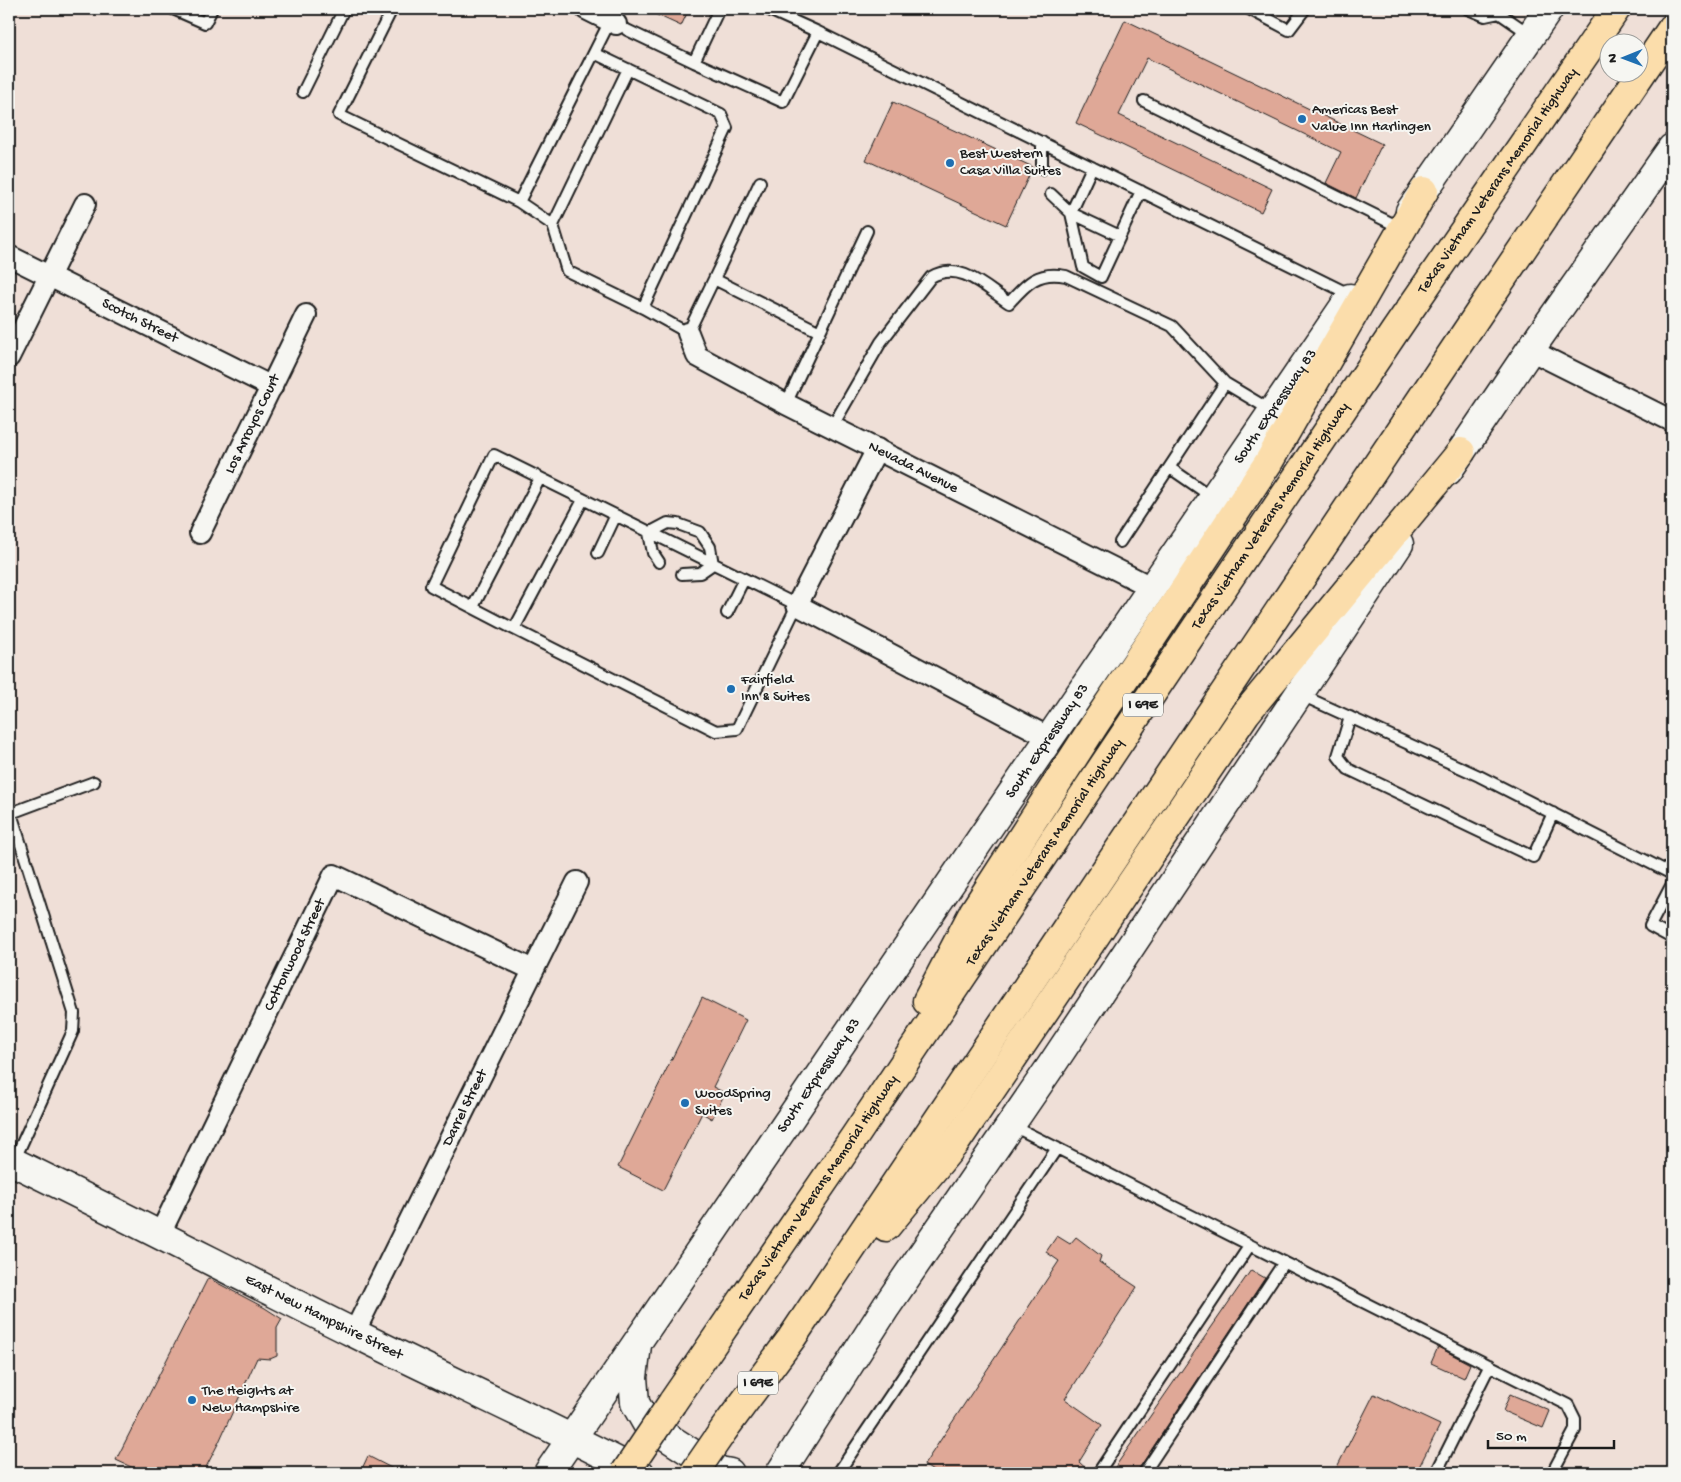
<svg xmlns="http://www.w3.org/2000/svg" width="1681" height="1482" viewBox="0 0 1681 1482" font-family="'Gochi Hand',sans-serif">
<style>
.building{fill:#dfa897;stroke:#1c1c1c}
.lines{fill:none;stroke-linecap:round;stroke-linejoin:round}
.lane-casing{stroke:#1c1c1c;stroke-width:14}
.street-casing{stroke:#1c1c1c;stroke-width:24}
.secondary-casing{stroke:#1c1c1c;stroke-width:31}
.highway-casing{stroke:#1c1c1c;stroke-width:31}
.lane{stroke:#f6f6f2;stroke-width:10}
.street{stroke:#f6f6f2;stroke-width:20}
.secondary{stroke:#f6f6f2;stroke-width:28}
.highway{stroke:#fbddab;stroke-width:28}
.highway-bridge-casing{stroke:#1c1c1c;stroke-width:31;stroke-linecap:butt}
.highway-bridge{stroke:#fbddab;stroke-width:28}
.poi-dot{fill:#1f6fb2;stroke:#f6f6f2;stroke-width:2}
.labels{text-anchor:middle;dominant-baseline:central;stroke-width:4;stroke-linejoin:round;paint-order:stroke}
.shield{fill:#f6f6f2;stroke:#5d5d5c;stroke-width:1}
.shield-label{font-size:14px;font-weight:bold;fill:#1c1c1c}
.poi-label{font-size:15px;fill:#1c1c1c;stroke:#f6f6f2;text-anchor:start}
.street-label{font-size:15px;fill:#1c1c1c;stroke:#f6f6f2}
</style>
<rect width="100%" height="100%" fill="#efdfd7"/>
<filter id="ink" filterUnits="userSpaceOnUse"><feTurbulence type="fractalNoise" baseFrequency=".02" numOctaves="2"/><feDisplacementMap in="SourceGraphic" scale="10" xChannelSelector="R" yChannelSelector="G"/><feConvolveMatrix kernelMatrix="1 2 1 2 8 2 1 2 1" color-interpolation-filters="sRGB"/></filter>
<g filter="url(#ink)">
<path class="building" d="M644 9H689L681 26Z
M1125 20 1382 144 1356 198 1326 183 1341 152 1147 58 1119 115 1272 189 1261 212 1076 123Z
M893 102 1033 167 1006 225 866 160Z
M702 998 746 1020 713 1087 725 1093 712 1119 702 1113 663 1190 618 1167Z
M1057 1236 1070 1244 1076 1237 1101 1256 1099 1262 1137 1287 1065 1399 1102 1425 1079 1462 1091 1473H936L924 1465 1059 1261 1046 1252Z
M1251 1270 1265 1278 1136 1473H1111Z
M208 1278 265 1308 282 1319 277 1328V1356L270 1359 257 1358 219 1442 203 1473H144L116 1460Z
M1438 1347 1470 1364 1464 1378 1431 1363Z
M1374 1394 1440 1425 1416 1473H1334Z
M1510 1394 1550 1411 1543 1428 1503 1411Z
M368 1456 401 1473H360Z"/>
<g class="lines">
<defs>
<path id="lane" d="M173 9 205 23 212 9
M392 9 339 115 519 202 610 21
M719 9 694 62 783 102 818 32
M767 9 818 32 1351 295
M1249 9 1289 30 1305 9
M1468 9 1485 16 1499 13
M1502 9 1499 13 1531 35
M627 30 694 62
M303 92 344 9
M1144 101 1399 227
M1042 142V169
M1092 167 1071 213 1083 267 1101 277 1141 191
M760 182 714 279 820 332
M1051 194 1071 213 1120 236
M519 202 553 225 567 271 643 308 727 128 721 114 594 53
M553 225 628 69
M643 308 688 333 714 279
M786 404 867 231
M832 427 881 342 931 277C960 260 986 288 1009 303 1026 284 1038 270 1066 276L1172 326 1225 383
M1170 468 1212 497
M1120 542 1225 383 1272 411
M598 553 615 517
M659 562 653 553 649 533 668 523 678 524 700 532 710 547 713 564 700 573 682 574
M473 607 540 478
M727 613 744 579
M514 629 431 586 494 455C595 506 696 556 797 605L737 729 716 731 514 629 583 500
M1299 694 1479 776 1672 874
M1350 717 1338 756 1348 769 1533 857 1553 813
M1672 884 1650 926 1672 938
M1011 1125 1568 1405 1575 1419V1430L1552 1473
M14 1161 73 1031 74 1013 11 813 94 782
M838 1473 1057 1148
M1098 1473 1250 1245
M1144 1473 1284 1262
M1436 1473 1490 1365"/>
<g id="street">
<path d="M586 9 616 24"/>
<path id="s1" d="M9 256 272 387"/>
<path id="s2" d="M688 333 697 356 786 404 1153 588"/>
<path d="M1530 350 1672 421"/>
<path d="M9 357 85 204"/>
<path d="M877 449 797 605 1050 738"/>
<path id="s3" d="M200 533 306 315"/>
<path id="s4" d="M160 1234 334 875 533 970"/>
<path id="s5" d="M354 1333 577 882"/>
</g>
<g id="secondary">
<path d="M1410 211 1549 9"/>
<path d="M1448 471 1530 350 1672 148"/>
<path id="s6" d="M9 1160C125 1216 239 1276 354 1333 449 1380 546 1424 640 1473"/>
<path d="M637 1345 633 1377 635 1403 647 1424 720 1471 730 1473"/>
<path id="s7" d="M548 1473 1350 298"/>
<path d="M780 1473 886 1307 1051 1066 1399 544"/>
</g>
<g id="highway">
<path d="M927 1001 974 911 1095 724 1268 463 1424 191"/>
<path d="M886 1227 956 1142 1246 713 1461 452"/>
<path id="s8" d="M672 1403 855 1136 1395 331 1616 9"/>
<path d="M725 1428 791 1339 1485 304 1672 28"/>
</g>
</defs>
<use href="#lane" class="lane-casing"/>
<use href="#street" class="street-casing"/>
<use href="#secondary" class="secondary-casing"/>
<use href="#highway" class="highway-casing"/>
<use href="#lane" class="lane"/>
<use href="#street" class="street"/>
<use href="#secondary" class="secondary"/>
<use href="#highway" class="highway"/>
<defs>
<path id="highway-bridge" d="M625 1473 672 1403
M694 1473 725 1428"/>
</defs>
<use href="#highway-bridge" class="highway-bridge-casing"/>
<use href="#highway-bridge" class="highway-bridge"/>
</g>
</g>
<g class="poi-dot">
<circle cx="1302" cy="119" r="5"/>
<circle cx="950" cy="163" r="5"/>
<circle cx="731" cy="689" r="5"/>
<circle cx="685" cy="1103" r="5"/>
<circle cx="192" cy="1400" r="5"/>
</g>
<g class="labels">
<g class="shield">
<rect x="1123" y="693.5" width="40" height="23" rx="4"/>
<rect x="738" y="1371.5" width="40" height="23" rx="4"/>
</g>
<g class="shield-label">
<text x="1143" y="705">I 69E</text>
<text x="758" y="1383">I 69E</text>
</g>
<g class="poi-label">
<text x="1312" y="110">Americas Best<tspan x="1312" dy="17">Value Inn Harlingen</tspan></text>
<text x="960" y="154">Best Western<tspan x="960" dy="17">Casa Villa Suites</tspan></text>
<text x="741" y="680">Fairfield<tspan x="741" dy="17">Inn &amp; Suites</tspan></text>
<text x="695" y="1094">WoodSpring<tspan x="695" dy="17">Suites</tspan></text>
<text x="202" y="1391">The Heights at<tspan x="202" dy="17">New Hampshire</tspan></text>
</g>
<g class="street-label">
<text stroke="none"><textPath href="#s8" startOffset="1475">Texas Vietnam Veterans Memorial Highway</textPath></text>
<text stroke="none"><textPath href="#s1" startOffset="146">Scotch Street</textPath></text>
<text stroke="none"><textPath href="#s7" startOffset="1291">South Expressway 83</textPath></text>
<text stroke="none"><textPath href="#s3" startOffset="121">Los Arroyos Court</textPath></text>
<text stroke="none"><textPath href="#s2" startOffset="268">Nevada Avenue</textPath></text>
<text stroke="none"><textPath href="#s8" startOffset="1070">Texas Vietnam Veterans Memorial Highway</textPath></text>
<text stroke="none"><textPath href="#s7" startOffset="886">South Expressway 83</textPath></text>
<text stroke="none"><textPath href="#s8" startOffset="665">Texas Vietnam Veterans Memorial Highway</textPath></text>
<text stroke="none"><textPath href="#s4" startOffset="310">Cottonwood Street</textPath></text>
<text stroke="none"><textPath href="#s7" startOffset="481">South Expressway 83</textPath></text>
<text stroke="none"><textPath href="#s5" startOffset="251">Darrel Street</textPath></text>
<text stroke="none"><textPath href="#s8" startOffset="260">Texas Vietnam Veterans Memorial Highway</textPath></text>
<text stroke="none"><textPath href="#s6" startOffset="352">East New Hampshire Street</textPath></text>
</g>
</g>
<rect width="1681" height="1482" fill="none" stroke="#f6f6f2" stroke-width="30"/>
<rect x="15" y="15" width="1651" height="1452" fill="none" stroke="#1c1c1c" stroke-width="2" filter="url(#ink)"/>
<g transform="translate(1624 58) rotate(269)"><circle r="24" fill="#f6f6f2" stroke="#9f9f9c"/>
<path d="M0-4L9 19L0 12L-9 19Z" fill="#1f6fb2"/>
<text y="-8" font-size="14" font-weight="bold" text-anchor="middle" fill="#1c1c1c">N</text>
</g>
<path d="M1488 1440v8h126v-8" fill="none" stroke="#1c1c1c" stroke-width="2.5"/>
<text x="1496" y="1440" font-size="15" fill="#1c1c1c" stroke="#f6f6f2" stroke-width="4" paint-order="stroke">50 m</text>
</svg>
